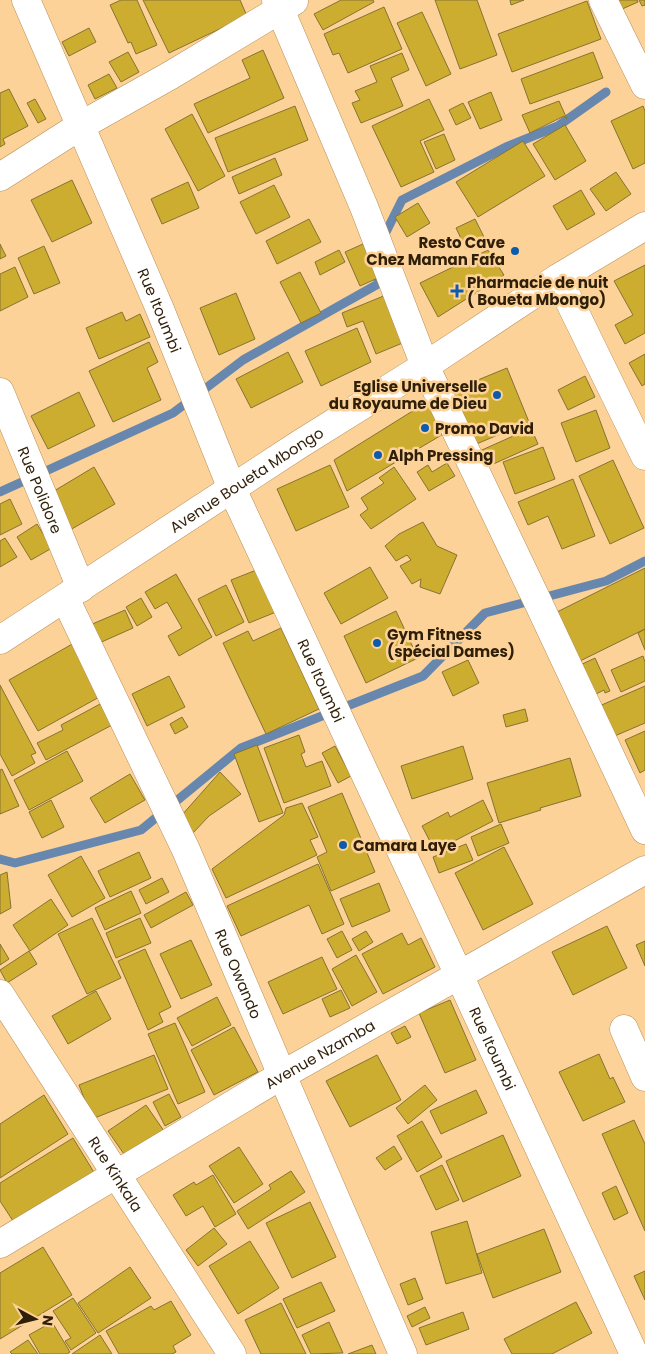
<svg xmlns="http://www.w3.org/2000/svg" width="645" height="1354" viewBox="0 0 645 1354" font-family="Poppins,sans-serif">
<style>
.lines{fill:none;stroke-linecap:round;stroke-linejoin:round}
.stream{stroke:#6787af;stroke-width:9}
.building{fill:#ccad2f;stroke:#857332}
.minor-casing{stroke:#b89058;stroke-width:29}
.minor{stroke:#fff;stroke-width:28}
.poi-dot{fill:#0d5baa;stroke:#fdd298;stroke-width:2}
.labels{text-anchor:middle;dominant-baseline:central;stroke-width:5;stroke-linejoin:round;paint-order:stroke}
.poi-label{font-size:15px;font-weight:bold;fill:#301f08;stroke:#fdd298;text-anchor:start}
.street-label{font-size:15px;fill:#301f08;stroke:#fdd298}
</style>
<rect width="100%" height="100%" fill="#fdd298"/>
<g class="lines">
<path class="stream" d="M383 238 402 200 506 147 558 126 606 92
M0 492 173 413 243 360 378 284 379 271
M0 859 15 863 141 830 241 748 423 676 485 613 606 581 645 561"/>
</g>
<path class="building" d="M121 0H137L157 45 136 54 131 42 128 43 110 5Z
M143 0H240L247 16 169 53Z
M341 0H373L374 2 323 30 314 14Z
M435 0H477L497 55 460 69Z
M510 0H524L511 5Z
M615 0H637L638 2 620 10Z
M639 0H645V5L642 6Z
M587 1 601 39 512 72 498 34Z
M384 7 402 49 348 73 339 53 333 55 324 34Z
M422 12 451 74 426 86 397 23Z
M89 28 96 42 69 56 62 42Z
M263 50 284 98 208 133 194 104 250 78 242 60Z
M128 52 139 72 121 82 109 62Z
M593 52 603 78 530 104 521 79Z
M402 53 409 70 391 78 403 106 361 123 352 103 360 100 355 91 377 82 370 66Z
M109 74 117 88 95 99 88 85Z
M9 89 28 126 3 139 5 144 0 147V93Z
M491 92 502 120 480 129 468 102Z
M35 99 46 119 38 123 27 103Z
M429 99 444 130 420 141 434 172 401 187 372 126Z
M559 101 567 119 564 116 530 133 522 115Z
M463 103 471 118 456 125 449 110Z
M295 106 308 140 228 172 215 138Z
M643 106 645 111V163L633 169 611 121Z
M192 114 225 176 198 191 165 129Z
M565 125 586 161 555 180 533 144Z
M444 134 455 160 436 169 424 142Z
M523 141 545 176 478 217 456 182Z
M275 158 282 175 239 194 232 177Z
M616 172 631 194 606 211 590 189Z
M72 180 92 223 52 242 31 200Z
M188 182 199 208 162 224 151 199Z
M274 185 290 217 256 234 240 202Z
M581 190 595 214 567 230 553 206Z
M418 203 430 223 407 237 395 217Z
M309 219 321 242 277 264 266 241Z
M475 219 485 239 466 249 456 228Z
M0 244 6 256 0 259Z
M363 244 378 278 360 286 345 252Z
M44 246 60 283 34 294 18 258Z
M339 250 345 262 320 275 315 262Z
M488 250 504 275 438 317 420 283Z
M645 265V333L625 344 615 325 633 315 614 281Z
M15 267 28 297 0 311V274Z
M300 272 321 313 301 323 280 282Z
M236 293 255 339 219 355 200 308Z
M386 295 405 342 376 354 363 321 347 327 342 313Z
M122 312 126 321 140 314 150 337 99 359 86 328Z
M357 328 371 362 321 386 305 351Z
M149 342 158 362 147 368 161 400 113 422 89 371Z
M288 352 303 382 251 408 236 379Z
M645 354V384L642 386 629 363Z
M507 368 529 422 474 445 451 391Z
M585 376 595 397 568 410 558 390Z
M79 392 95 426 48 449 31 416Z
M427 402 445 433 347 491 334 460Z
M596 410 610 448 576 462 561 423Z
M531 428 538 444 480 470 473 454Z
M543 447 555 479 515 494 503 462Z
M613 460 644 528 610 544 579 476Z
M447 463 455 476 429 491 417 472 428 465 432 472Z
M330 465 349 507 296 531 277 489Z
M94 467 115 504 70 530 49 494Z
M394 467 416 499 371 529 360 515 368 509 361 498 384 483 379 478Z
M573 479 595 536 562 549 548 516 528 525 518 502Z
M10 499 22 524 0 535V504Z
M423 522 437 546 457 555 440 594 420 587 421 579 412 584 400 566 411 560 407 555 396 561 385 546 399 534Z
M37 524 52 548 31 560 17 537Z
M5 538 17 557 0 567V541Z
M370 567 388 598 341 624 324 593Z
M645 568V629L576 663 553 614Z
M259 569 276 612 249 623 231 580Z
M176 574 212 637 179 656 168 636 182 628 167 602 155 609 145 592Z
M226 585 244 622 216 636 198 599Z
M141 598 152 617 137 626 126 607Z
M125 610 133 628 97 644 90 625Z
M396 611 418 658 366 683 344 636Z
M281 628 319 709 266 734 223 643 248 631 253 641Z
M645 629V650L638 633Z
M74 643 103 695 38 731 9 680Z
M643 656 645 662V681L621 692 611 670Z
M595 658 610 691 605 693 604 690 592 696 574 668Z
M468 660 479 683 453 696 442 672Z
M169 676 185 707 147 726 132 694Z
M0 685 36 753 31 755 35 763 12 776 0 754Z
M645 686V723L610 738 597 707Z
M102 703 114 724 46 760 37 743 63 730 61 725Z
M525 709 528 721 506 727 503 715Z
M182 717 188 727 175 734 170 724Z
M645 731V770L640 773 625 740Z
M299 735 305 752 301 754 306 767 322 761 331 786 284 803 264 748Z
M257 745 283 813 259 822 234 754Z
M335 746 351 776 338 783 322 753Z
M463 746 473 779 412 799 401 766Z
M67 751 83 781 29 810 14 780Z
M570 758 581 796 540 808 541 810 499 823 487 783Z
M2 769 19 806 0 814V770Z
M220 772 241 794 209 816 192 834 181 816Z
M130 774 145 800 105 823 90 798Z
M342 793 375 872 331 891 317 857 327 852 308 807Z
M51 800 64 827 42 838 29 812Z
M483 800 493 821 435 851 422 826 448 812 450 817Z
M302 803 318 837 310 840 317 855 226 898 212 869 284 815 286 808Z
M501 824 509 843 478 856 471 837Z
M466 844 473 860 439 873 433 857Z
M504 847 533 904 483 930 455 873Z
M139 852 151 878 110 897 98 871Z
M81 856 105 898 72 917 48 875Z
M318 864 344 924 322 934 309 905 241 936 227 906Z
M7 872 11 908 0 914V875Z
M162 878 169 892 146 904 139 890Z
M379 883 390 911 352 927 340 899Z
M131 891 141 913 105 930 95 908Z
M186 892 193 905 151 928 144 915Z
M51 899 68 925 30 951 13 925Z
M92 918 121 978 87 994 58 934Z
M140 918 151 943 116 958 106 933Z
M607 926 627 968 573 995 552 952Z
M342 931 352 950 337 958 327 939Z
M366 931 373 942 359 951 352 939Z
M402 933 408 945 421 938 435 967 383 994 362 954Z
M191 940 212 985 181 999 160 954Z
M645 941V966L636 945Z
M0 944 9 959 0 965Z
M145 949 171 1007 159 1013 163 1022 148 1030 118 961Z
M29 951 37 964 7 983 0 970Z
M356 955 377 992 352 1006 332 969Z
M322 957 337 989 283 1014 268 982Z
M341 990 350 1008 330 1017 322 999Z
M96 991 111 1019 68 1044 52 1016Z
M217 997 231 1025 192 1046 177 1018Z
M450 1000 476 1060 445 1073 419 1013Z
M175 1023 205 1092 178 1104 148 1034Z
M405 1026 411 1037 397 1044 391 1033Z
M234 1027 258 1072 214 1095 191 1050Z
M599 1054 610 1079 613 1077 625 1102 583 1121 559 1072Z
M154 1055 168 1089 92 1119 79 1085Z
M377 1055 401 1100 350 1127 326 1081Z
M425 1085 437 1100 408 1124 396 1108Z
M476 1090 487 1113 441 1134 430 1111Z
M169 1094 181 1117 165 1126 153 1102Z
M44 1095 68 1134 0 1178V1124Z
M146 1105 164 1131 126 1157 108 1131Z
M634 1120 645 1144V1231L602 1134Z
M422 1121 442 1157 417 1172 397 1136Z
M503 1135 521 1176 463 1202 446 1161Z
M73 1138 95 1174 15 1224 0 1201V1183Z
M394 1146 402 1159 385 1170 376 1158Z
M239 1147 263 1184 234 1203 209 1166Z
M442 1165 459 1200 436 1210 420 1176Z
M291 1171 305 1192 248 1229 237 1211 271 1189 269 1185Z
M213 1175 236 1214 215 1227 203 1206 186 1216 173 1195 194 1182 196 1185Z
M616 1186 628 1213 614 1220 602 1193Z
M310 1202 336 1257 292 1278 266 1223Z
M467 1221 482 1273 446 1284 431 1232Z
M214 1228 227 1244 198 1266 186 1250Z
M544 1229 561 1272 493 1298 477 1254Z
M250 1241 279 1288 238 1314 209 1266Z
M43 1247 72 1295 0 1339V1273Z
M130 1267 151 1298 98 1333 78 1303Z
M645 1271V1300L634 1276Z
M415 1278 423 1299 408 1305 400 1284Z
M321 1282 335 1311 297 1328 283 1299Z
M73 1298 96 1333 71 1350 65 1341 71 1338 53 1311Z
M171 1301 191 1335 173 1346 176 1352 172 1354H119L106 1331 151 1306 154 1310Z
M576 1302 592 1333 552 1354H512L504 1339Z
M281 1303 306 1354H261L245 1320Z
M425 1307 430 1318 412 1327 407 1316Z
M463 1312 469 1329 426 1345 419 1328Z
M52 1322 70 1352 67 1354H40L29 1335Z
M329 1322 343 1353 311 1354 302 1335Z
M100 1335 112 1354H72Z
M28 1340 38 1354H12L10 1352Z
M372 1345 376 1354H348Z"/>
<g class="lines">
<defs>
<g id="minor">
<path id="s1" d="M26 0 159 307 232 489 459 975 634 1354"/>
<path d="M276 0 364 207 425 366 536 598 645 830"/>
<path d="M603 0 645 85"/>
<path d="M0 177 80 126 171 75 294 1"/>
<path d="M558 278 645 456"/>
<path id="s2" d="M0 392 81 588"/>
<path id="s3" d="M65 598 186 850 282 1075 403 1354"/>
<path id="s4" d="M0 640 300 444 425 366 558 278 645 226"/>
<path id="s5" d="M0 994 232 1354"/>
<path d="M624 1029 645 1077"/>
<path id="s6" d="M0 1244 282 1075 645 870"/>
</g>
</defs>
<use href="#minor" class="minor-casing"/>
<use href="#minor" class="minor"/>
</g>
<g class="poi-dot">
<circle cx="515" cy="251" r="5"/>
<path d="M454.5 283.5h5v5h5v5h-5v5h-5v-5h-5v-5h5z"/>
<circle cx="497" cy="395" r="5"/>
<circle cx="425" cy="428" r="5"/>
<circle cx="378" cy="455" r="5"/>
<circle cx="377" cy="643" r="5"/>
<circle cx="343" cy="845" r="5"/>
</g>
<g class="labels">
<g class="poi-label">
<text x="505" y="242" text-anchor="end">Resto Cave<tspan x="505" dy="17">Chez Maman Fafa</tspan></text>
<text x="467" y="282">Pharmacie de nuit<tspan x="467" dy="17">( Boueta Mbongo)</tspan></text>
<text x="487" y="386" text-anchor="end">Eglise Universelle<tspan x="487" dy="17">du Royaume de Dieu</tspan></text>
<text x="435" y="428">Promo David</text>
<text x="388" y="455">Alph Pressing</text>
<text x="387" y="634">Gym Fitness<tspan x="387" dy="17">(spécial Dames)</tspan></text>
<text x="353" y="845">Camara Laye</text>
</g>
<g class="street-label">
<text stroke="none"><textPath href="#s1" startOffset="338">Rue Itoumbi</textPath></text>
<text stroke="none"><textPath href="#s4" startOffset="294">Avenue Boueta Mbongo</textPath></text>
<text stroke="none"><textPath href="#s2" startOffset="106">Rue Polidore</textPath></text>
<text stroke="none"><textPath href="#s1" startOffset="742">Rue Itoumbi</textPath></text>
<text stroke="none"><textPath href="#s3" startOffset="414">Rue Owando</textPath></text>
<text stroke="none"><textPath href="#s1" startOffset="1148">Rue Itoumbi</textPath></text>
<text stroke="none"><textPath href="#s6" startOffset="372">Avenue Nzamba</textPath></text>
<text stroke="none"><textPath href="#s5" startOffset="214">Rue Kinkala</textPath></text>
</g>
</g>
<g transform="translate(35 1319) rotate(97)" stroke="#fdd298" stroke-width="4" paint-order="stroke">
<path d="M0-4L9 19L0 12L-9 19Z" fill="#301f08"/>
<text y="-8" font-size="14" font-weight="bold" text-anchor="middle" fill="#301f08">N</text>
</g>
</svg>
